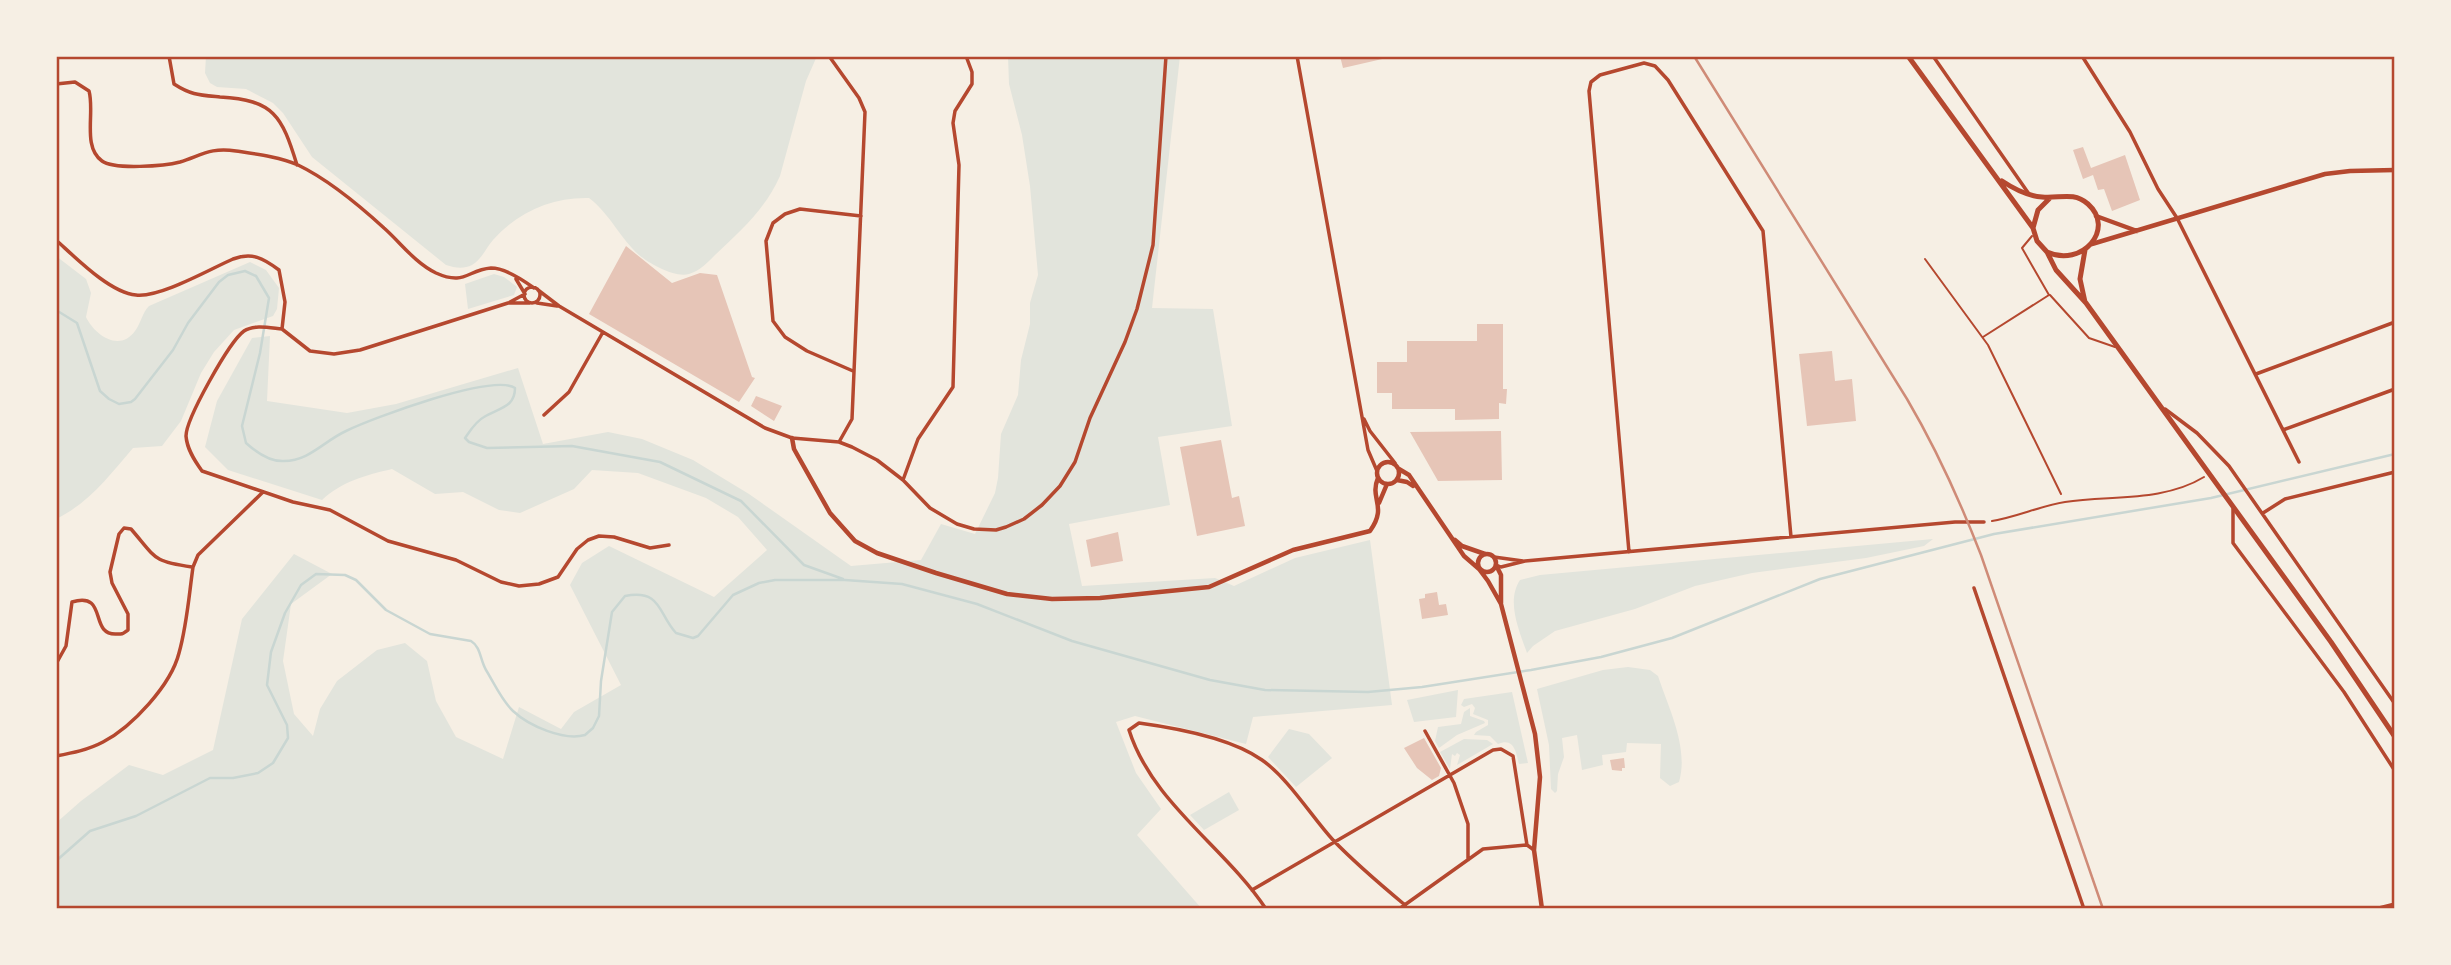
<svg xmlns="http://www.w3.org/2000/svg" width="2451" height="965" viewBox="0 0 2451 965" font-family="'Fira Sans Condensed',sans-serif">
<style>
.green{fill:#e2e4dc}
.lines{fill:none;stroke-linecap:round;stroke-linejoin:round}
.stream{stroke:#c9d6d2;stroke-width:2.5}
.building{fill:#e6c5b7}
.path{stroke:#b5482f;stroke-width:2}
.service{stroke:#b5482f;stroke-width:2}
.minor{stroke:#b5482f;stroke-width:3.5}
.tertiary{stroke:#b5482f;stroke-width:4.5}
.secondary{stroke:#b5482f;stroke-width:5}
.rail{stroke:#cf8b77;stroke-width:2.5}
.neatline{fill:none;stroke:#b5482f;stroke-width:2.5}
</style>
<rect width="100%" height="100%" fill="#f6efe4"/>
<path class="green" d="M206 56H817L806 81 780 176C766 208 741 231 715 255 708 262 700 271 689 274 675 278 650 264 639 255 620 238 610 214 589 198 552 197 518 212 493 240 486 248 482 259 472 265 464 269 455 268 446 265L312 157 283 113 273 103 246 89 217 87 210 83 205 73Z
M1008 56H1180L1152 308 1213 309 1232 426 1158 437 1170 505 1069 524 1082 586 1215 578 1234 586 1295 558 1370 540 1392 705 1253 717 1246 744 1135 716 1116 722 1136 773 1161 809 1137 835 1202 909H56V823L81 801 129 765 163 775 213 750 242 619 294 554 332 574 291 604 283 661 294 714 313 736 320 709 337 681 377 650 405 643 427 661 436 701 456 737 503 759 519 707 561 729 574 712 621 685 570 585 582 563 609 546 714 597 767 550 738 517 706 498 638 473 592 470 574 489 520 513 499 510 463 492 435 494 392 469C366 475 341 482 322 500L228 470 205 447 217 401 252 338 270 336 267 401 347 413 396 404 518 368 543 444 608 432 642 439 693 460 749 494 851 566 921 560 941 524 975 534 995 493 998 478 1001 434 1018 395 1021 360 1030 324V303L1038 275 1030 186 1022 135 1009 84Z
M56 256 86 279 91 293 86 317C94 334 119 353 135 331 141 323 142 313 149 306L250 262 266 270 279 288 277 309 273 316 234 330 214 352 201 373 181 421 162 446 133 448C109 476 89 503 56 519Z
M494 274 504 277 517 287 514 295 468 309 465 284Z
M1933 539 1924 546 1866 558 1752 573 1695 586 1635 609 1555 631 1533 646 1527 653C1519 630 1506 601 1520 580L1540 575Z
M1628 667 1650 670 1658 676C1669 709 1689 748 1679 782L1670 786 1660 778 1661 744 1627 743 1626 752 1602 755 1603 765 1582 770 1577 735 1562 738 1564 757 1558 774 1557 791 1555 793 1551 789 1549 745 1537 689 1603 670Z
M1458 690 1456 717 1414 722 1407 700Z
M1512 692 1528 763 1519 764C1516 752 1514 737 1498 744L1490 736 1474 735 1476 732 1488 725V720L1473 714 1475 708 1472 704 1464 707 1461 705 1464 699Z
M1470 708V716L1484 721 1485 723 1457 735 1439 748 1435 741 1438 727 1461 724 1464 712Z
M1289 729 1309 734 1332 758 1296 787 1268 757Z
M1464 739 1487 740 1493 744 1457 765 1460 755 1457 753 1455 756 1452 754 1450 769 1440 752Z
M1229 792 1239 810 1204 830 1190 815Z"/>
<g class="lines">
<path class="stream" d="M56 310 77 323 100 391 109 399 119 404 131 402 135 399 173 350 188 323 219 282 228 275 245 271 256 276 269 298 260 353 242 426 246 443C256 452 270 462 284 461 309 461 324 441 346 431 373 418 493 373 515 388 515 408 498 408 484 417 476 421 470 431 465 438L469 442 487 448 572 446 660 462 741 501 804 565 843 579
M56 861 90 831 136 816 210 778H233L258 773 273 763 288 738 287 725 267 685 271 652 285 613 301 585 316 574 345 575 356 580 386 610 430 634 471 641C481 647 480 660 486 670 494 683 502 701 513 711 529 726 564 741 585 735L593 728 599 716 601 681 612 612 625 596C662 589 658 614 676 633L693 638 698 636 733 595 759 583 775 580H845L902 584 977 604 1072 641 1210 680 1265 690 1368 692 1422 687 1531 670 1601 657 1672 638 1820 579 1994 534 2211 498 2395 454"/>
</g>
<path class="building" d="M1340 56H1391V57L1343 68Z
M2083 147 2091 168 2125 155 2140 200 2112 211 2104 189 2098 190 2093 175 2083 179 2073 150Z
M626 246 672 283 700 273 717 275 752 377 755 378 739 402 589 314Z
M1477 324H1503V389H1507L1506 404 1499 403V419L1455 420V409H1392V393H1377V362H1407V341H1477Z
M1832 351 1835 381 1852 379 1856 421 1807 426 1799 354Z
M756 396 782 406 774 421 751 406Z
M1501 431 1502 480 1438 481 1410 432Z
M1221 440 1232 498 1239 496 1245 526 1197 536 1180 447Z
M1118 532 1123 561 1091 567 1086 540Z
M1437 592 1439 605 1446 604 1448 615 1422 619 1419 599 1425 598V594Z
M1424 738 1441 768 1439 776 1432 780 1417 768 1404 748Z
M1624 758 1625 768H1622V771L1612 770 1610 760Z"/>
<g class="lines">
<path class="path" d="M1992 521C2017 517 2040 506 2065 502 2111 495 2163 502 2204 477"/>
<path class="service" d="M1925 259 1988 345 2061 494
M2050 295 2089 338 2115 347
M1983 337 2049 295 2022 248 2032 236"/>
<path class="minor" d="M169 56 174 84C191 95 199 95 220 97 274 100 282 116 297 165
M829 56 859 98 865 112 852 419 839 442
M1297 56 1368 450 1377 471
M1933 56 2029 194
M2082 56 2130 132 2158 189 2177 218 2299 462
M56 84 75 82 89 91C95 112 82 147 102 161 114 170 165 166 180 162 202 155 211 147 236 151 256 154 280 157 298 165 327 179 360 206 384 228 400 242 415 263 436 273 465 286 467 270 491 268 505 268 523 280 534 288
M56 240C75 257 110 293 136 295 160 298 210 269 233 259 252 252 263 258 279 270L285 302 282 329
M524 295a8 8 0 1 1 16 0a8 8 0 1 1-16 0Z
M538 290 559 306 765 428 792 438 839 442 852 447 877 460 903 480 930 508 957 524 974 529 996 530 1006 527 1024 519 1042 505 1060 486 1075 462 1090 418 1125 342 1137 309 1153 245 1166 56
M510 302 525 294 516 279
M537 303 557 306
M282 329C271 328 254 324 244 331 229 342 186 419 186 436 187 449 194 460 202 471L293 502 330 510 388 541 456 560 501 582 519 586 539 584 558 577 577 549 588 540 599 536 614 537 650 548 669 545
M282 329 310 351 334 354 360 350 508 303H530
M853 371 807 351 785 337 773 321 766 241 773 223 785 214 800 209 861 216
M2256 374 2395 322
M2165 409 2197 433 2229 466 2395 704
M544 415 569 392 603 332
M1364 419 1370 431 1395 463
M2283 430 2395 389
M903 480 918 439 953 387 959 165 953 123 955 111 972 84V72L966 56
M2233 509V543L2344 692 2395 771
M2263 513 2285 499 2395 472
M1629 552 1589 91 1591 82 1600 75 1644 63 1655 66 1668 80 1763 231 1791 537
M1494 557 1523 561
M1496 565 1501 567 1525 561 1955 522H1984
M1974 588 2084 909
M56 664 66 646 72 602C109 591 88 636 117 634 124 634 122 634 128 630V614L112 583 110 572 119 534 124 528 131 529C157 559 152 561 192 567
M1425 731 1454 783 1468 824V860
M56 756C72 753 88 750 103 742 132 727 171 685 179 653 187 625 189 595 193 567L198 555 263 492
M1252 890 1493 750 1501 749 1513 756 1527 845 1534 850
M1266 909C1225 847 1152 803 1129 730L1139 723C1176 728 1231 738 1262 760 1289 779 1311 816 1333 840 1355 863 1381 885 1405 905L1406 909
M1399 909 1483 849 1527 845
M2375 909 2395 904"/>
<path class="tertiary" d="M2096 216 2137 231
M2092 244 2325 174 2350 171 2395 170
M792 438 794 449 830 513 855 541 877 553 936 573 1007 594 1052 599 1100 598 1209 587 1293 550 1370 531C1388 506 1369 499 1378 478
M1377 473a11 11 0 1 1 22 0a11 11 0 1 1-22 0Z
M1399 469 1409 475 1464 556 1479 569 1488 581 1501 604 1535 734 1540 777 1534 850 1542 909
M1397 480 1407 482 1413 486
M1379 503 1387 484
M1455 540 1462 546 1485 554
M1478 563a9 9 0 1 1 18 0a9 9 0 1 1-18 0Z
M1496 565 1501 575V603"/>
<path class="secondary" d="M1908 56 2033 228 2037 241 2047 252 2056 270 2086 303 2161 407 2331 642 2395 737
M2002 181C2014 189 2027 196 2042 197 2059 199 2073 191 2088 204 2116 229 2082 268 2047 252
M2033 228 2038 210 2049 199
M2085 250 2080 279 2085 302"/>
<path class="rail" d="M1694 56 1907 399C1937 450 1960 501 1981 555L2103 909"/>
</g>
<rect width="2451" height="965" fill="none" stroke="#f6efe4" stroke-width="116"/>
<rect x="58" y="58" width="2335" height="849" class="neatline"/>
</svg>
